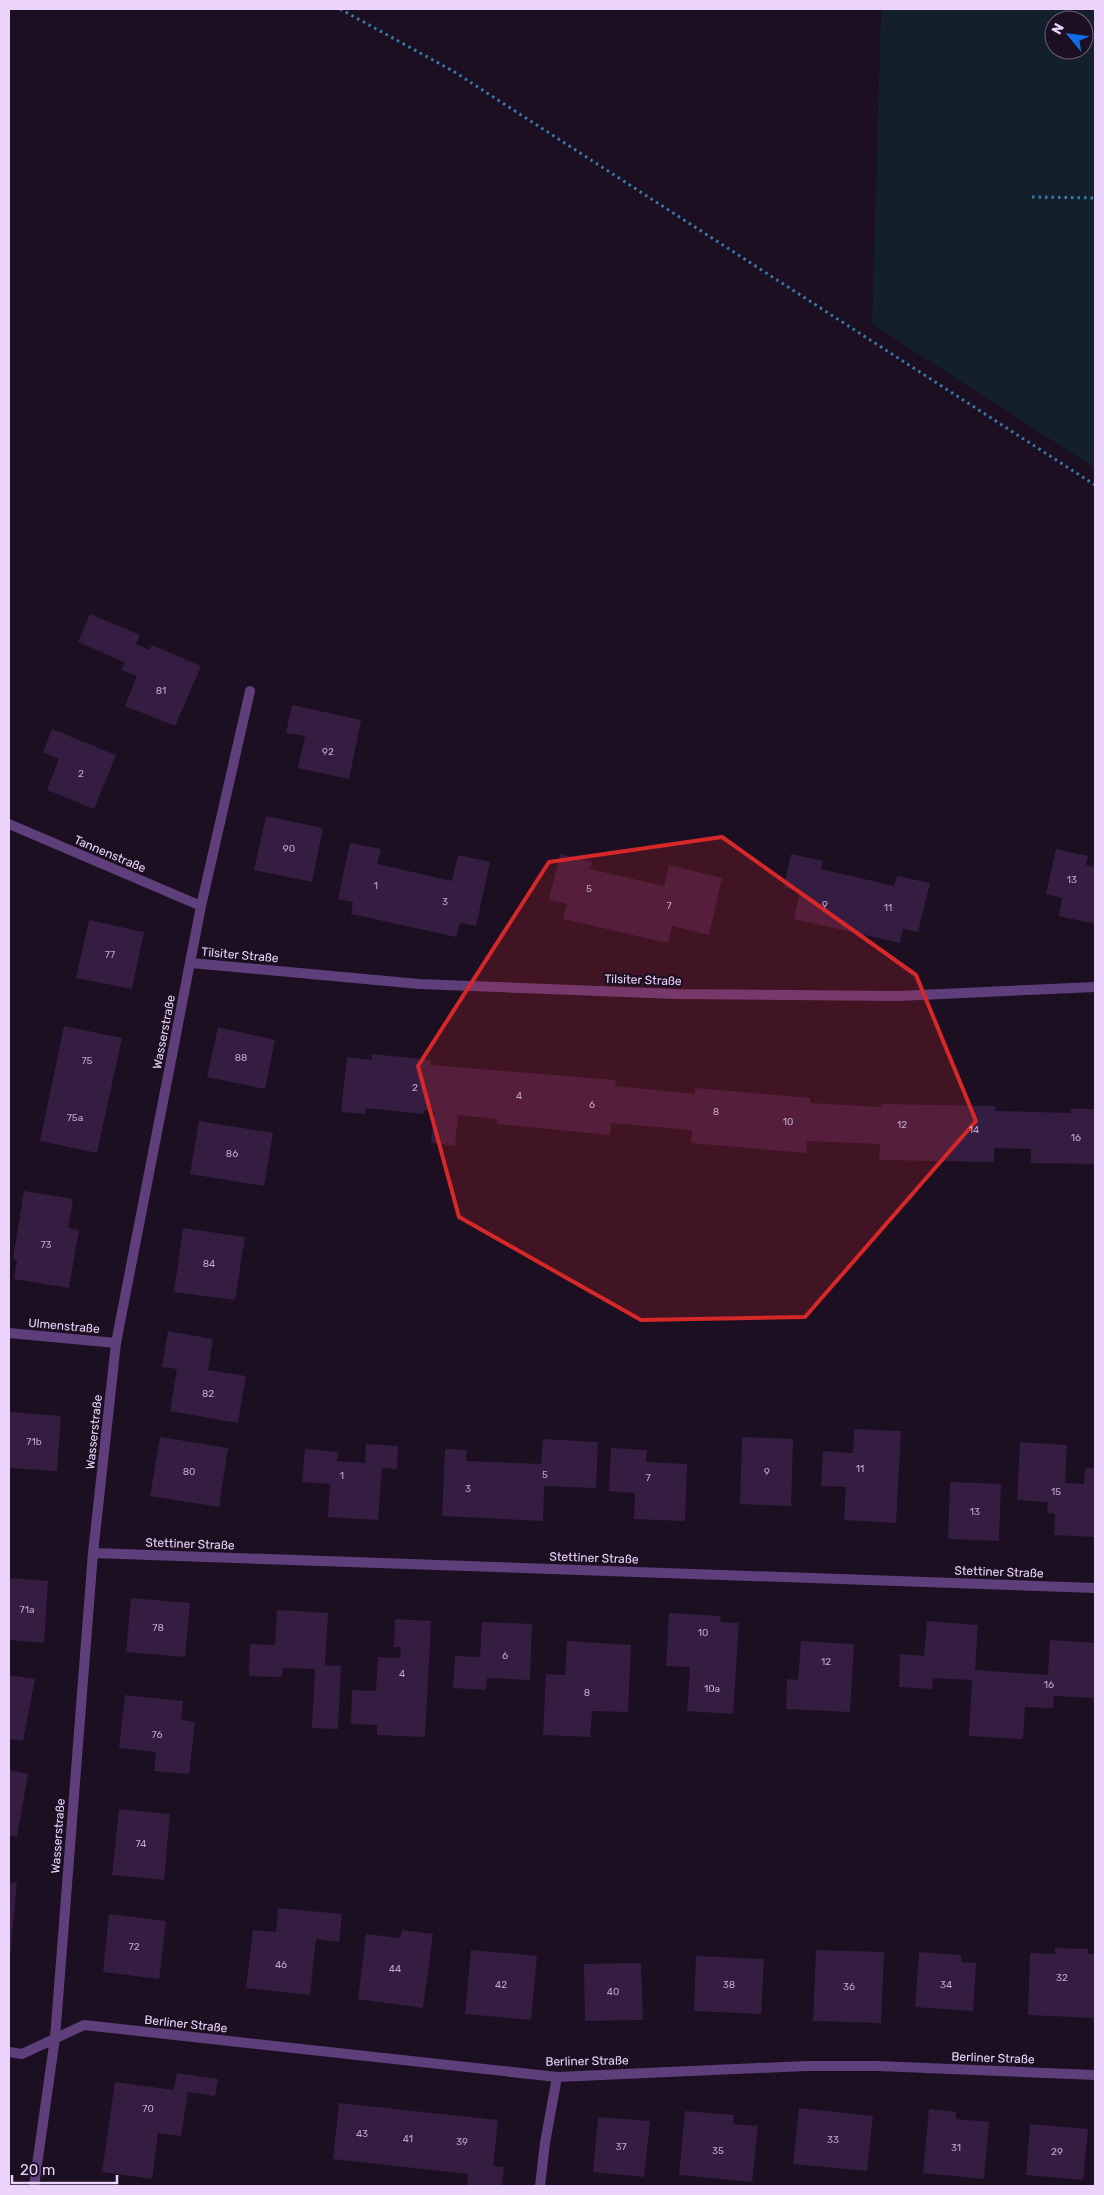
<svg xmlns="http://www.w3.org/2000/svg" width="1104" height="2195" viewBox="0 0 1104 2195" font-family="Rubik,sans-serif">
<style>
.green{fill:#13202b;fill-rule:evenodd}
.building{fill:#351d41}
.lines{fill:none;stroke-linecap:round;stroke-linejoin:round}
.path{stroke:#387aaa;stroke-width:3;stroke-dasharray:2.5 4;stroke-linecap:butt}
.street{stroke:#5f3e7c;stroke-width:10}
.marked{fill:#d62828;fill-opacity:0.2;stroke:#d62828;stroke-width:4;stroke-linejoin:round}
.labels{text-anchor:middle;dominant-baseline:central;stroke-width:4.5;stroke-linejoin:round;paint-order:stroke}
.number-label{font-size:10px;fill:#bea6cc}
.street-label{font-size:12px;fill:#ebd3fb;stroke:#1b0f21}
</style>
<rect width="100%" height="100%" fill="#1b0f21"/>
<path class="green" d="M881 9H1095V468L872 324ZM1054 20H1084V50H1054Z"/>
<path class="building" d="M90 614 140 635 136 644 149 650 152 645 201 666 175 726 125 706 137 676 122 670 124 662 78 642Z
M292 705 361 720 349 779 298 768 305 736 286 733Z
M52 729 116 755 94 809 47 790 59 759 43 752Z
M266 816 323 828 312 882 254 870Z
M350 843 381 849 377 864 452 881 458 855 490 862 476 926 460 923 456 937 351 914 353 902 338 899Z
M1056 849 1088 856 1086 865 1095 867V924L1059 916 1062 898 1046 894Z
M560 854 592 862 590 869 664 886 669 865 722 878 709 935 672 926 668 943 563 919 567 904 549 900Z
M791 854 823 861 821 869 894 886 897 876 930 883 918 932 903 929 900 943 794 919 800 891 784 887Z
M89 920 144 932 132 989 76 978Z
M64 1026 122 1038 97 1153 40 1141Z
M218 1027 275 1040 265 1089 207 1077Z
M372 1054 431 1060 430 1065 616 1080 615 1086 695 1094V1088L810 1098V1103L881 1107V1104L996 1106 995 1111 1071 1113V1109H1095V1164L1031 1163V1149L994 1148V1162L879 1160 880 1144 807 1141 806 1153 691 1143 692 1131 679 1129 611 1123 610 1135 497 1124V1119L458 1115 455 1146 431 1143 435 1111 424 1110V1114L366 1108 365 1114 341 1112 347 1057 372 1060Z
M199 1121 273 1133 264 1186 190 1174Z
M24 1191 73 1199 68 1228 79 1230 69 1288 14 1279 17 1260 13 1259Z
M183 1228 245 1237 235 1300 174 1292Z
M168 1331 213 1339 208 1370 246 1376 238 1423 170 1411 177 1369 162 1367Z
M9 1412 61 1416 57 1471 9 1468Z
M854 1429 901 1431 896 1523 844 1520 846 1487 821 1486 823 1451 853 1453Z
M160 1437 228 1448 219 1507 150 1496Z
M742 1437 793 1439 791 1506 740 1504Z
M543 1439 598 1442 596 1488 544 1486 543 1521 442 1516 445 1449 467 1450 466 1461 541 1464Z
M1020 1442 1067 1445 1065 1483 1084 1484 1085 1468H1095V1537L1054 1535 1055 1514 1047 1513 1048 1502 1017 1500Z
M366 1444 398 1446 397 1469 382 1468 378 1520 328 1517 330 1484 302 1482 305 1449 338 1452 337 1461 365 1463Z
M611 1448 647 1450 646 1462 687 1464 685 1521 634 1519 635 1493 609 1491Z
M950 1482 1001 1484 999 1541 948 1539Z
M9 1578 48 1581 44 1643 9 1640Z
M131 1598 190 1603 185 1657 126 1652Z
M277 1610 328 1613 325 1665 341 1666 338 1729 312 1728 315 1669 283 1668 282 1677 249 1676 250 1644 275 1645Z
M669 1613 721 1616 720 1622 739 1623 733 1714 687 1711 690 1667 666 1666Z
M395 1619 431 1621 425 1737 377 1735V1725L351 1724 352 1690 376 1691 378 1657 400 1658 401 1647H394Z
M927 1621 978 1625 975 1670 1048 1675 1050 1640 1095 1643V1698L1054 1696 1053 1708 1025 1707 1023 1739 969 1736 972 1680 933 1678 932 1689 899 1687 900 1654 924 1656Z
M482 1622 532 1624 530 1680 487 1678 486 1690 453 1688 455 1656 480 1657Z
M567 1641 631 1645 628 1712 592 1711 590 1737 543 1735 546 1674 565 1675Z
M801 1641 854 1644 850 1712 786 1709 787 1679 798 1680Z
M9 1675 35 1679 23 1741 9 1739Z
M125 1695 183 1701 181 1720 195 1722 189 1774 154 1771 156 1752 119 1748Z
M9 1770 28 1774 17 1837 9 1836Z
M119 1809 170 1814 164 1880 112 1875Z
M9 1882 17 1883 10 1956H9Z
M278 1908 342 1914 339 1942 316 1939 310 1995 246 1988 253 1930 276 1932Z
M109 1914 166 1921 159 1979 103 1972Z
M402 1930 433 1934 423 2008 358 1999 366 1934 400 1938Z
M1055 1948 1088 1949V1954H1095V2018L1028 2015 1030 1953 1055 1954Z
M471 1950 537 1956 531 2020 465 2014Z
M816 1950 884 1952 881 2023 813 2021Z
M919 1952 961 1955V1962L976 1963 973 2011 915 2007Z
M696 1956 764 1959 761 2014 694 2011Z
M641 1963 643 2020 585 2021 584 1964Z
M177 2073 218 2079 215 2096 188 2092 181 2136 158 2133 152 2179 102 2172 115 2082 174 2090Z
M339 2103 498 2120 493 2166 504 2167 502 2186H467L468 2174 333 2159Z
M799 2108 873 2116 867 2171 793 2164Z
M929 2109 956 2112V2119L989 2122 984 2179 923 2173Z
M685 2111 734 2115 733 2124 758 2126 752 2182 679 2175Z
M598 2117 650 2121 644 2177 593 2172Z
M1030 2124 1088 2129 1083 2180 1026 2175Z"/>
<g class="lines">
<path class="path" d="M340 9 453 71 1095 485
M1032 197 1095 198"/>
<path class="street" d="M9 824 201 906
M191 963 419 984 676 994 898 996 1095 987
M9 1333 116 1343
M93 1553 1095 1588
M9 2052 22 2054 84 2025 557 2077 806 2066H878L1095 2075
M34 2186 55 2038 93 1553 116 1343 201 906 250 691
M540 2186 545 2143 557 2077"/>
</g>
<path class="marked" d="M722 837 916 975 976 1121 805 1317 641 1320 459 1217 418 1066 549 862Z"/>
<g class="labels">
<g class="number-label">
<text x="161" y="691">81</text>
<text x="328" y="752">92</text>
<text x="81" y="774">2</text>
<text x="289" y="849">90</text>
<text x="1072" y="880">13</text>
<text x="376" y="886">1</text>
<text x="589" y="889">5</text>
<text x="445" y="902">3</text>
<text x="825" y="905">9</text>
<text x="669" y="906">7</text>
<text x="888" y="908">11</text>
<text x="110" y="955">77</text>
<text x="241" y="1058">88</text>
<text x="87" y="1061">75</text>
<text x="415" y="1088">2</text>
<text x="519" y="1096">4</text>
<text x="592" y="1105">6</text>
<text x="716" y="1112">8</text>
<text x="75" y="1118">75a</text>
<text x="788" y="1122">10</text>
<text x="902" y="1125">12</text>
<text x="974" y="1130">14</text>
<text x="1076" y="1138">16</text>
<text x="232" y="1154">86</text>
<text x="46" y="1245">73</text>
<text x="209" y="1264">84</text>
<text x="208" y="1394">82</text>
<text x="34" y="1442">71b</text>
<text x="860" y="1469">11</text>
<text x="189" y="1472">80</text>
<text x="767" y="1472">9</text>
<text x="545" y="1475">5</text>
<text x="342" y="1476">1</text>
<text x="648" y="1478">7</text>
<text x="468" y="1489">3</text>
<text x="1056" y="1492">15</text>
<text x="975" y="1512">13</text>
<text x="27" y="1610">71a</text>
<text x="158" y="1628">78</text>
<text x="703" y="1633">10</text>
<text x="505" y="1656">6</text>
<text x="826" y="1662">12</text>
<text x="402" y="1674">4</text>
<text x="1049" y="1685">16</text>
<text x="712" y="1689">10a</text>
<text x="587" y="1693">8</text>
<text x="157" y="1735">76</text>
<text x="141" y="1844">74</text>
<text x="134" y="1947">72</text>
<text x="281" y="1965">46</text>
<text x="395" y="1969">44</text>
<text x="1062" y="1978">32</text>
<text x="501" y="1985">42</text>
<text x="729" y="1985">38</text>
<text x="946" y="1985">34</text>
<text x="849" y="1987">36</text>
<text x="613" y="1992">40</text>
<text x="148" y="2109">70</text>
<text x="362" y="2134">43</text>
<text x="408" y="2139">41</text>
<text x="833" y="2140">33</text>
<text x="462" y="2142">39</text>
<text x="621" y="2147">37</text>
<text x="956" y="2148">31</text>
<text x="718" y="2151">35</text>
<text x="1057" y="2152">29</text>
</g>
<g class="street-label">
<text transform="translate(110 854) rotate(23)">Tannenstraße</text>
<text transform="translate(240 955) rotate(5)">Tilsiter Straße</text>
<text transform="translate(643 980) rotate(2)">Tilsiter Straße</text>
<text transform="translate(164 1032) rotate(-79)">Wasserstraße</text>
<text transform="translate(64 1326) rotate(5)">Ulmenstraße</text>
<text transform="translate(94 1432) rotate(-84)">Wasserstraße</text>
<text transform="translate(190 1544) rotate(2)">Stettiner Straße</text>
<text transform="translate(594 1558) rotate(2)">Stettiner Straße</text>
<text transform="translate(999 1572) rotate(2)">Stettiner Straße</text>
<text transform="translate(58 1836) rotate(-86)">Wasserstraße</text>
<text transform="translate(186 2024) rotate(6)">Berliner Straße</text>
<text transform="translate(993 2058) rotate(2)">Berliner Straße</text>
<text transform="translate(587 2061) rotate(-1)">Berliner Straße</text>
</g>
</g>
<rect width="1104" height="2195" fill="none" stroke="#ebd3fb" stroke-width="20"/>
<g transform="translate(1069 35) rotate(299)"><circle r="24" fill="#1b0f21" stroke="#6e5d78"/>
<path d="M0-4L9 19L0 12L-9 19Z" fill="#126be8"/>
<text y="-8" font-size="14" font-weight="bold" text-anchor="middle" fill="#ebd3fb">N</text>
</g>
<path d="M12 2175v8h105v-8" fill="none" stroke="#ebd3fb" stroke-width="2.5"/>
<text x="20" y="2175" font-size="15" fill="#ebd3fb" stroke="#1b0f21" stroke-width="4" paint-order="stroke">20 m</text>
</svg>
